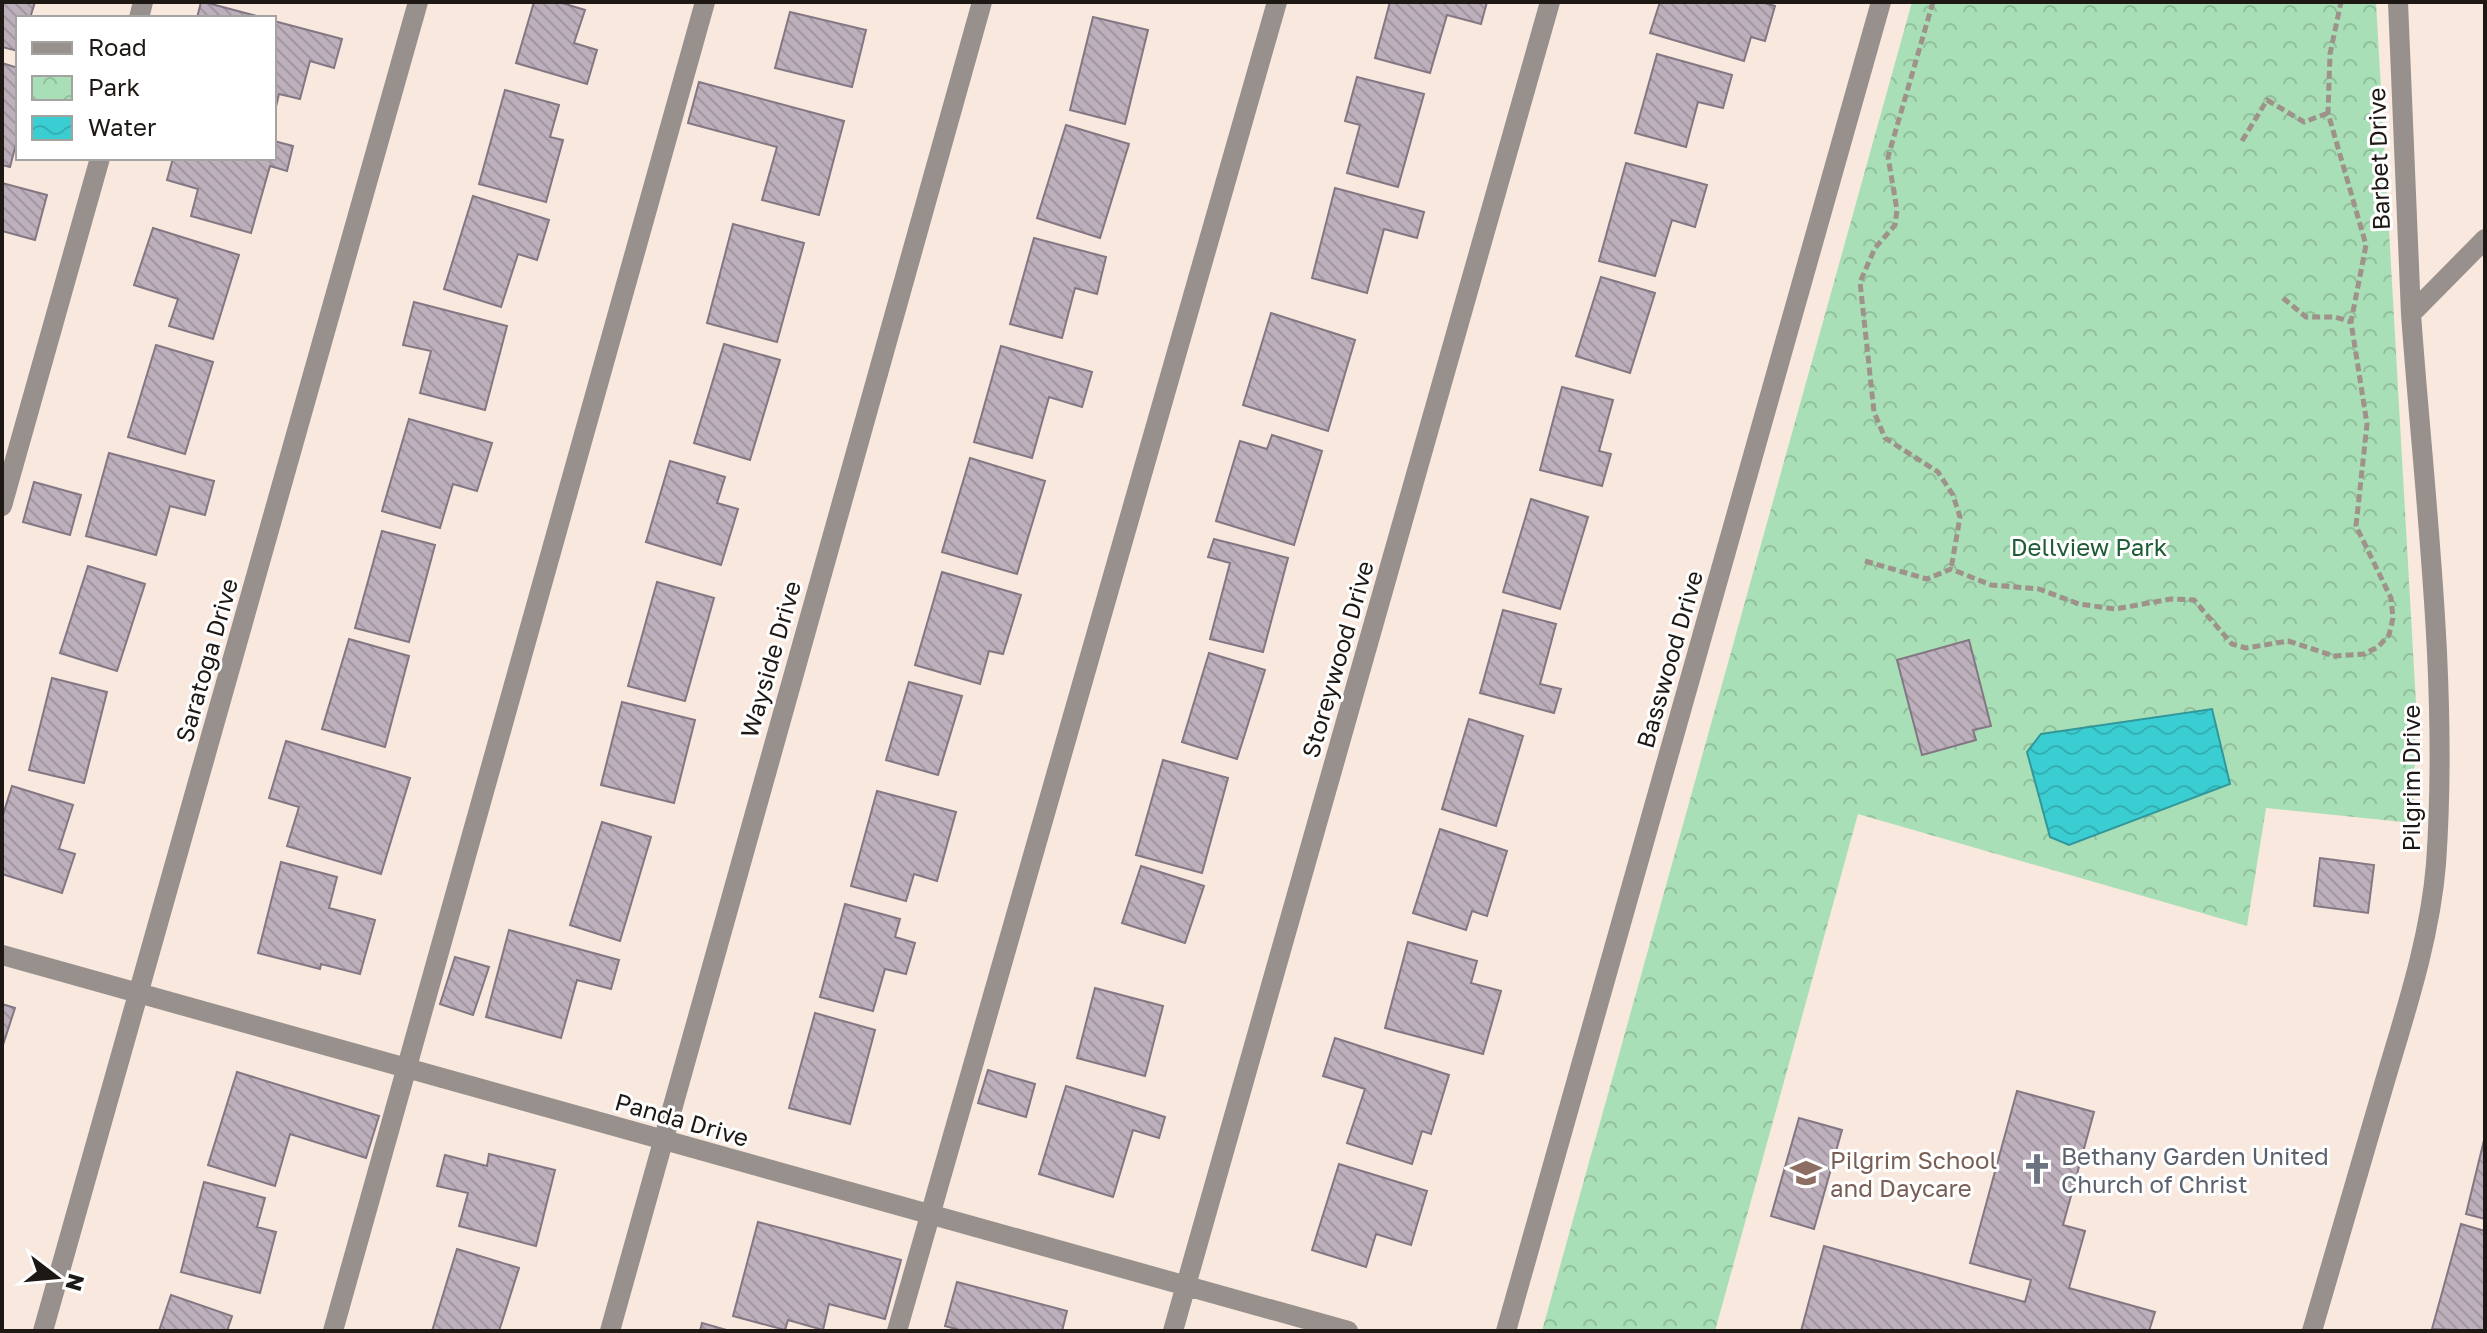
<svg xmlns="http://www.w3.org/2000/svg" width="2487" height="1333" viewBox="0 0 2487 1333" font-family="'Golos Text',sans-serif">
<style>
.park{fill:url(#park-crowns)}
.water{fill:url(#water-waves);stroke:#32979a;stroke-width:2}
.building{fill:url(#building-back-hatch);stroke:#837783;stroke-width:2}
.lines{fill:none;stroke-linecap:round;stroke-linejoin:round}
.path{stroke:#9e928a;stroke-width:5;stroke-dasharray:8 4;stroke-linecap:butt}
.minor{stroke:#97908c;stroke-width:20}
.labels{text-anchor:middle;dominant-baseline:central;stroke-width:6;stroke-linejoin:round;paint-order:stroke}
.street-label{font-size:24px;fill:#1e1814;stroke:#fff}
.park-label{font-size:24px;fill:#1f5c35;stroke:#fff}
.worship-label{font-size:24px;fill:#5b616d;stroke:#fff;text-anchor:start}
.education-label{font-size:24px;fill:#785e54;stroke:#fff;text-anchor:start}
</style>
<defs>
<pattern id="park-crowns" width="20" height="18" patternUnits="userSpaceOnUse" patternTransform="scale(2)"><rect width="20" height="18" fill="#a9dfb6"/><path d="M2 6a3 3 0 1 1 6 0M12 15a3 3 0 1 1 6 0" fill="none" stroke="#91bf9c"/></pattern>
<pattern id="water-waves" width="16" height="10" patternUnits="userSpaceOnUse" patternTransform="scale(2)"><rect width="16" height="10" fill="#3aced3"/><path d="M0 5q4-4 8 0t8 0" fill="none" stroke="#33b0b4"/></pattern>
<pattern id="building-back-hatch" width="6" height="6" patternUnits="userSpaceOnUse" patternTransform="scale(2)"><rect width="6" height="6" fill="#bdb0bc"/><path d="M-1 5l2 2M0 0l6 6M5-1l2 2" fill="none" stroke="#a297a1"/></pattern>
</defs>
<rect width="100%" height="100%" fill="#f8e8dd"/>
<path class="park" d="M1912 2H2376L2416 704 2413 823 2266 808 2247 926 1858 814 1715 1331H1542Z"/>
<path class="water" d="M2212 709 2230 784 2069 845 2050 837 2027 752 2041 734Z"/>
<path class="building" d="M2 2H35L30 18H18V51L2 47Z
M201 2H204L264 18H197Z
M534 2H559L585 10 574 43 597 50 587 84 516 63Z
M1390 2H1487L1481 24 1447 15 1430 73 1375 58Z
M1660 2H1761L1775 6 1765 41 1751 37 1744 61 1650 33Z
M790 12 866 30 852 87 775 68Z
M1093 17 1148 30 1125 124 1070 110Z
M274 21 342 39 334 68 310 61 300 99 279 94 274 115Z
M1657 54 1732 75 1723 108 1698 102 1686 147 1635 133Z
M2 63 18 68V136L10 167 2 165Z
M1357 77 1424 94 1398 187 1347 173 1360 125 1345 121Z
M699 82 844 121 819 215 762 200 777 147 688 123Z
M505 90 559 105 550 137 563 140 546 202 479 184Z
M1066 125 1129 144 1100 238 1037 218Z
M274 141 293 146 287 171 270 166 251 233 191 216 198 189 167 180 173 158H274Z
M1626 163 1707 185 1695 227 1672 220 1655 276 1599 261Z
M2 183 47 195 35 240 2 231Z
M1335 188 1424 212 1417 238 1384 229 1367 293 1312 278Z
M473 196 549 220 537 260 518 254 501 307 444 289Z
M733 224 804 243 777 342 707 323Z
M153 228 239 255 213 339 169 326 178 299 134 285Z
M1034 238 1106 257 1097 294 1075 288 1062 338 1010 324Z
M1601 277 1655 293 1630 373 1576 356Z
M414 302 507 326 485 410 420 393 431 351 403 345Z
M1271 313 1355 340 1328 431 1243 405Z
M724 344 780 360 750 460 694 443Z
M156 345 213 362 185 454 128 437Z
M1001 346 1092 372 1082 407 1049 397 1032 458 974 442Z
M1562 387 1613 400 1599 451 1611 454 1602 486 1540 470Z
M409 419 492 443 477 491 453 484 440 528 382 511Z
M1272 435 1322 451 1294 545 1216 521 1240 441 1267 449Z
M109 453 214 481 205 515 170 506 156 555 86 536Z
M970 458 1045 481 1017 574 942 552Z
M670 461 725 477 717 503 738 509 721 565 646 542Z
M34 482 81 495 70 535 23 522Z
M1531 499 1588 517 1560 609 1503 592Z
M382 531 435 545 409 642 355 628Z
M1214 539 1288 558 1263 652 1210 639 1230 563 1208 557Z
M88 566 145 584 117 671 60 653Z
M942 572 1021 595 1003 654 989 651 980 684 915 665Z
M657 582 714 598 685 701 628 686Z
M1503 610 1556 624 1540 684 1561 689 1554 713 1480 693Z
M349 639 409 656 385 747 322 729Z
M1969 640 1991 726 1973 730 1976 740 1922 755 1897 660Z
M1209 653 1265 670 1237 759 1182 742Z
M52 678 107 692 84 783 29 770Z
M909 682 962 696 938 775 886 760Z
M622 702 695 720 674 803 601 785Z
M1469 719 1523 736 1496 826 1442 809Z
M286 741 410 778 381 874 287 846 299 807 269 798Z
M1163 760 1228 778 1202 873 1136 855Z
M12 786 73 805 59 849 75 854 62 893 2 874V818Z
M877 791 956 812 937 881 914 874 906 901 851 886Z
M602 822 651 837 620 941 570 925Z
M1440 829 1507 851 1487 916 1472 911 1466 930 1413 913Z
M2320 858 2374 865 2368 913 2314 906Z
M281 862 337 877 329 908 375 920 360 974 321 964 320 969 258 953Z
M1141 866 1204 886 1185 943 1122 923Z
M845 904 900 919 895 937 915 943 906 974 885 969 873 1011 820 997Z
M509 930 619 960 611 989 577 980 561 1038 486 1017Z
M1408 942 1477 961 1471 983 1501 991 1483 1054 1385 1028Z
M455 957 489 967 473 1015 440 1004Z
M1095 988 1163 1006 1145 1076 1077 1058Z
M2 1004 15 1008 2 1048Z
M815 1013 875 1030 850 1124 789 1108Z
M1335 1038 1449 1075 1431 1134 1422 1131 1412 1164 1347 1143 1365 1089 1323 1076Z
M988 1070 1035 1084 1026 1117 978 1103Z
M237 1072 379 1116 366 1158 290 1134 275 1186 208 1165Z
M1066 1086 1165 1117 1159 1138 1133 1130 1113 1197 1039 1174Z
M2017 1091 2094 1112 2063 1225 2085 1231 2069 1288 2155 1312 2149 1331H1801L1824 1246 2025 1302 2031 1280 1970 1263Z
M1799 1118 1842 1130 1814 1229 1771 1216Z
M2485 1136V1219L2466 1214Z
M489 1154 555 1170 536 1246 459 1226 468 1193 437 1186 445 1155 487 1166Z
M1339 1164 1427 1191 1411 1245 1376 1234 1366 1267 1312 1250Z
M204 1182 265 1198 257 1227 276 1232 260 1293 181 1272Z
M758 1222 901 1260 885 1319 829 1304 823 1330 788 1320 785 1330 733 1316Z
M2461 1224 2485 1231V1331L2432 1329Z
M457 1249 519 1268 499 1331H432Z
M957 1282 1067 1311 1062 1331H963L945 1326Z
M171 1295 232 1316 227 1331H159Z
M702 1323 730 1331H700Z"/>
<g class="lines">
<path class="path" d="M1933 2 1888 157 1897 210 1895 225 1875 248 1860 282 1874 412 1885 438 1938 472 1953 495 1960 517 1951 569
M2242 141 2267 100 2304 122 2328 113
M2283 298 2306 317H2335L2351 322
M1865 561 1927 579 1951 569 1991 585 2039 589 2079 604 2115 609 2171 599 2194 600 2232 644 2246 648 2288 641 2334 656 2364 654 2378 647 2389 635 2393 618 2391 598 2356 526 2367 424 2351 322 2366 245 2328 113 2330 54 2341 2"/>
<path class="minor" d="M2398 2 2411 314
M139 18 143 2
M2 506 100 158
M2 955 1348 1331
M43 1331 418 2
M333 1331 705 2
M610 1331 982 2
M897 1331 1277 2
M1173 1331 1550 2
M1506 1331 1881 2
M2312 1331C2336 1248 2361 1165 2385 1081 2406 1010 2430 938 2436 864 2449 682 2424 495 2411 314L2485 239"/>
</g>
<defs>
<symbol id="church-bare" viewBox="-9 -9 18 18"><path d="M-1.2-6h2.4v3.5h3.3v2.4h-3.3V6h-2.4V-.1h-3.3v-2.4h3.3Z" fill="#6b7280" stroke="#fff" stroke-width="2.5" paint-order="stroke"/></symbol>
<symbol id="school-bare" viewBox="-9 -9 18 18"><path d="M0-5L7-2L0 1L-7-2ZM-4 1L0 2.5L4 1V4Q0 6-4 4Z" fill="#8d6e63" stroke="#fff" stroke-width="2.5" paint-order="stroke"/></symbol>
</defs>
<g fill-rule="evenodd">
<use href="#church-bare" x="2015" y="1147" width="44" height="44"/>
<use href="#school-bare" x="1784" y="1151" width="44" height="44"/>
</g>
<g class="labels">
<g class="street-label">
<text transform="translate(2378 159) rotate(-92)">Barbet Drive</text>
<text transform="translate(770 659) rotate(-74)">Wayside Drive</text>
<text transform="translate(1337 659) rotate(-74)">Storeywood Drive</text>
<text transform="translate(1669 659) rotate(-74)">Basswood Drive</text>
<text transform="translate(206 660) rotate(-74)">Saratoga Drive</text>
<text transform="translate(2410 778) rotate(-90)">Pilgrim Drive</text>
<text transform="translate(682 1119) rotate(16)">Panda Drive</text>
</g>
<g class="park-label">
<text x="2089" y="546">Dellview Park</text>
</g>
<g class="worship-label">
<text x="2061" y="1155">Bethany Garden United<tspan x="2061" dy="28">Church of Christ</tspan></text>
</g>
<g class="education-label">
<text x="1830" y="1159">Pilgrim School<tspan x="1830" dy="28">and Daycare</tspan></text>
</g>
</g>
<rect width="2487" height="1333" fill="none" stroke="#1e1814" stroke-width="8"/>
<rect x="16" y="16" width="260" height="144" fill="#ffffff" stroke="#a5a3a1" stroke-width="2"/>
<rect x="32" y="42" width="40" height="12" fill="#97908c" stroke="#a5a3a1" stroke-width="2"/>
<text x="88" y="56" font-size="24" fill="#1e1814">Road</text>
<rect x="32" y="76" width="40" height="24" fill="url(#park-crowns)" stroke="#a5a3a1" stroke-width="2"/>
<text x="88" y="96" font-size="24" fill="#1e1814">Park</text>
<rect x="32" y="116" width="40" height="24" fill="url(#water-waves)" stroke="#a5a3a1" stroke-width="2"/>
<text x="88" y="136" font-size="24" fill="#1e1814">Water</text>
<g transform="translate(56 1277) rotate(106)" stroke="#ffffff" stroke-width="6" paint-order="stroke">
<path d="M0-6L14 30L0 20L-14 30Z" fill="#1e1814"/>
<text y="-12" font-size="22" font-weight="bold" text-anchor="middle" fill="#1e1814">N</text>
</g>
</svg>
